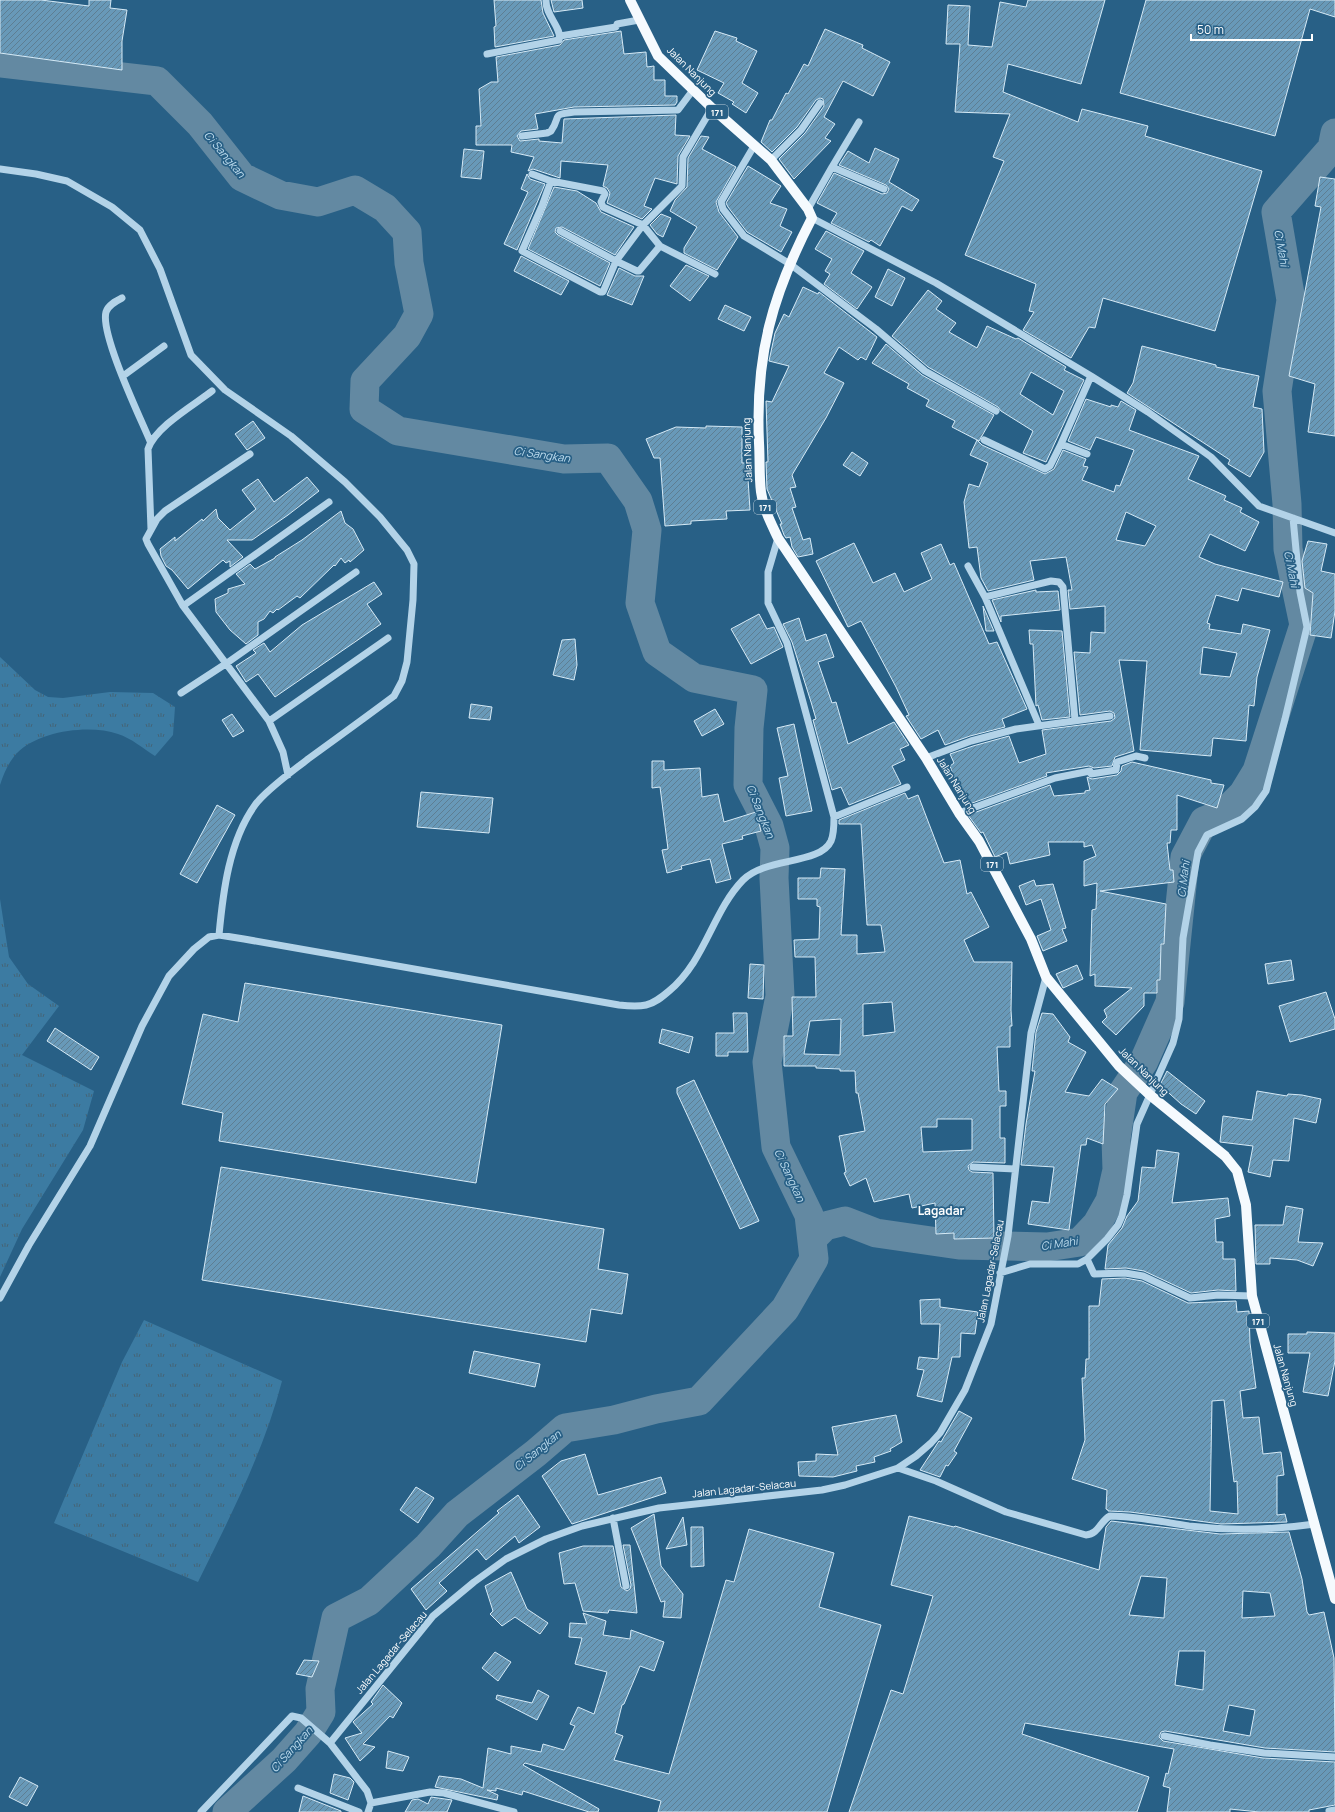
<svg xmlns="http://www.w3.org/2000/svg" width="1335" height="1812" viewBox="0 0 1335 1812" font-family="Manrope,sans-serif">
<style>
.grass{fill:url(#grass-tufts)}
.lines{fill:none;stroke-linecap:round;stroke-linejoin:round}
.river{stroke:#6389a2;stroke-width:29}
.building{fill:url(#building-hatch);stroke:#d6eaf6;fill-rule:evenodd}
.minor{stroke:#b3d3e8;stroke-width:7}
.major{stroke:#f5fafe;stroke-width:10}
.labels{text-anchor:middle;dominant-baseline:central;stroke-width:3.5;stroke-linejoin:round;paint-order:stroke}
.shield{fill:#286086;stroke:#becfdb;stroke-width:1}
.shield-label{font-size:9px;font-weight:bold;fill:#fff}
.street-label{font-size:10px;fill:#fff;stroke:#286086}
.water-label{font-size:11px;font-style:italic;fill:#bfddef;stroke:#286086}
.quarter-label{font-size:12px;font-weight:bold;fill:#fff;stroke:#286086}
</style>
<defs>
<pattern id="grass-tufts" width="24" height="20" patternUnits="userSpaceOnUse"><rect width="24" height="20" fill="#3c7ba2"/><path d="M3 7l-1-3M5 7V3M7 7l1-3M15 17l-1-3M17 17v-4M19 17l1-3" fill="none" stroke="#446477"/></pattern>
<pattern id="building-hatch" width="6" height="6" patternUnits="userSpaceOnUse"><rect width="6" height="6" fill="#6899b8"/><path d="M-1 1l2-2M0 6l6-6M5 7l2-2" fill="none" stroke="#5e7e92"/></pattern>
</defs>
<rect width="100%" height="100%" fill="#286086"/>
<path class="grass" d="M0 657 35 690 48 697 63 698 110 692 153 693 175 707 173 735 155 756C144 749 131 738 118 734 89 724 39 731 17 753 8 763 4 773 0 785Z
M0 899 9 957 28 984 59 1006 22 1055 94 1091 83 1130 22 1229 0 1277Z
M144 1320 282 1381C264 1451 230 1517 198 1582L54 1523 122 1362Z"/>
<g class="lines">
<path class="river" d="M0 63 157 81 200 124 242 177 280 195 318 202 355 190 385 208 407 232 409 263 419 314 407 336 365 381 364 409 398 431 564 459 608 458 638 501 647 530 640 603 657 652 694 678 753 690 749 728 748 785 769 826 775 848 774 878 780 996 767 1062 776 1147 809 1215 814 1259 785 1309 699 1401 656 1409 614 1420 565 1428 536 1453 457 1514 428 1546 369 1601 336 1618 320 1689 321 1712 308 1733 284 1760 227 1812
M812 1239 825 1226 845 1221 876 1233 959 1245 1047 1247 1080 1242 1097 1224 1110 1201 1117 1170 1116 1139 1123 1092 1144 1061 1170 1002 1185 857 1204 821 1224 813 1243 794 1257 771 1304 625 1288 549 1287 504 1277 391 1291 300 1276 212 1332 148 1335 133"/>
</g>
<path class="building" d="M0 0H41L89 6V0H111L110 8 127 10 122 41V70L0 53Z
M494 0H541L543 13 554 36 495 47 494 27 496 26Z
M551 0H582L583 8 554 12Z
M1028 0H1105L1081 84 1008 64 1003 92 1078 122 1082 109 1148 126 1145 136 1262 171 1215 331 1103 298 1095 328 1089 327 1071 358 1023 330 1034 312 1029 311 1036 284 965 255 1004 161 993 157 1010 114 955 112 960 44H946L948 5 970 6 968 45 992 47 1000 2 1026 7Z
M1146 0H1335V17L1310 9 1275 136 1120 93Z
M825 29 863 45 862 48 890 62 873 96 843 81 824 117 835 124 825 138 831 141 794 179 779 159 805 133 824 106 823 99 820 98 816 100 797 127 772 152 761 142 770 120H772L786 93 788 94 804 64 808 66Z
M621 31 624 54 646 52 647 67 654 66V80H665V96H677V102L675 105 574 107 535 114 538 129 521 131 517 136 520 141 539 139V141L562 143 564 119 676 115 675 135 690 136 678 156 677 184 655 178 644 206 652 209 642 219 607 203 610 193 607 188 603 186 608 165 561 161 560 178 533 169 528 171 534 157 511 152 512 145H476V126H481L479 89 491 82H498L496 57 560 45 564 40Z
M715 31 737 38 736 41 757 51 742 83 758 93 746 113 732 104 734 102 718 93 724 83 697 70Z
M701 136 709 137 702 149 736 167 716 202 719 212 738 237 717 270 684 253V248L697 227 670 211 675 200 687 187 688 158Z
M875 148 899 159 889 182 919 200 912 211 902 206 880 246 871 240 869 242 831 223 837 213 817 203 834 173 882 194 887 193 889 189 886 185 839 165 848 151 869 163Z
M464 149 484 151 481 179 461 177Z
M748 166 781 186 770 203 787 209 780 226 792 232 781 252 747 232 728 207 726 203Z
M527 174 530 179 545 184 517 250 504 244 528 192 521 189Z
M1320 177 1335 179V436L1308 432 1315 384 1289 376 1321 207 1315 206Z
M554 187 577 191 596 203 601 212 634 227 615 255 562 227 556 228 555 232 558 235 610 263 600 286 528 249Z
M661 214 671 218 663 237 657 234 650 225Z
M826 231 864 251 851 273 872 287 857 309 824 284 830 274 825 271 832 259 815 249Z
M521 256 569 281 561 295 514 271Z
M686 265 709 276 690 301 670 286Z
M619 268 635 276H644L632 305 607 295Z
M888 269 905 278 892 306 875 297Z
M803 287 818 294 819 292 877 337 866 360 861 357 858 360 839 347 824 373 844 383 826 418 792 475 796 487 790 488 796 507 792 508 803 540 810 538 813 554 798 557 792 547 790 537 786 538 784 535 780 524H782L767 489 766 462H768L766 401 772 402 789 366 769 361 775 333 784 314 789 317Z
M928 290 942 301 936 309 956 323 949 332 977 348 987 326 1016 339 1018 338 1066 367 1064 370 1084 380 1046 462 1023 453 1033 431 1001 411 998 407 928 367 892 336ZM1031 372 1064 391 1053 415 1020 394Z
M725 305 751 317 744 331 718 319Z
M886 344 922 375 994 415 979 441 952 427 955 421 926 406 929 400 907 388 909 384 872 363Z
M1142 346 1216 365V367L1259 376 1253 407 1262 409 1264 452 1250 477 1228 464 1230 460 1127 393 1133 383Z
M1086 399 1111 407V405L1118 407 1121 401 1136 410 1129 430 1199 456 1188 479 1226 496 1224 500 1242 508 1240 512 1259 522 1245 551 1210 534 1199 557 1215 564 1283 582 1279 597 1242 588 1238 601 1216 595 1207 623 1210 624 1209 629 1241 634 1243 624 1270 630 1257 677 1254 706 1249 705 1246 741 1213 738 1211 756 1140 750 1147 661 1119 660 1134 751 1115 757 1112 766 1094 768 1089 766 1046 773 1047 776 964 806 950 766 954 763 950 754 973 746 1009 736 1019 763 1046 754 1042 730 1111 721 1115 718 1114 713 1110 711 1080 715 1074 652 1090 653 1091 632 1105 633V606L1070 609 1068 590H1072L1066 557 1030 561 1034 580 988 591 981 578 977 547 969 548 964 502 969 484 979 487 988 463 970 455 977 440 982 445 1045 474 1054 469 1063 450 1086 459 1083 466 1088 467 1082 480 1114 492 1116 485 1120 486 1134 450 1096 437 1090 450 1068 441ZM1126 512 1156 526 1145 546 1116 540ZM1203 647 1237 653 1230 677 1200 674Z
M253 421 265 438 247 450 235 434Z
M706 426 742 427V463H747L750 510 726 511 727 519 691 521V524L665 526 660 458H654L646 439 676 427 706 428Z
M852 452 868 463 860 476 843 465Z
M307 477 319 491 288 515 252 540H227L243 557 230 567V561L226 563 223 560 188 589 172 570 166 566 161 556 160 549 175 537V541L202 519 203 521 216 509 218 518 230 530 256 509 242 490 258 479 274 502Z
M341 511 345 523 353 529 364 550 350 562 349 560 345 563 341 558 335 566 334 565 300 598 297 596 278 610 277 609 273 613 270 611 264 619 258 622V635L246 644 230 630 216 612 215 599 228 593V589L245 584 236 574 250 564 255 569 275 558V557L302 540Z
M1308 541 1327 544 1321 571 1335 574V611L1331 638 1310 635 1313 593 1305 588 1302 561Z
M854 543 873 583 895 573 904 592 932 579 921 553 941 544 950 565 954 563 989 644 997 642 1027 709 1002 719 1005 727 970 736 945 745 938 730 921 739 906 716 909 715 896 687 861 621 848 627 816 561Z
M374 582 382 594 367 604 381 624 275 697 258 674 246 682 236 666 256 653 253 650 264 643 270 652 302 625Z
M1036 590V592L1058 591 1060 610 1001 616V622L992 600Z
M983 606 994 631H986Z
M759 614 767 629 774 627 783 647 751 664 731 629Z
M799 618 806 641 826 634 834 657 818 662 832 703 836 702 848 744 894 722 909 745 900 749 905 760 892 766 901 784 849 805 841 787 832 790 813 720 816 719 811 702 792 642 783 624Z
M1029 630 1062 631 1070 717 1042 720 1038 705 1036 706 1033 644H1030Z
M575 639 577 665 574 680 553 675 562 640Z
M471 704 492 707 490 720 469 718Z
M715 709 724 724 702 736 694 721Z
M232 714 244 731 233 737 222 720Z
M794 724 812 811 786 816 779 778 788 776 777 728Z
M652 761H664V770L700 768 702 797 718 794 724 822 756 812 761 831 742 836 743 839 722 844 731 879 716 883 710 859 681 866 682 869 667 873 662 850 668 849 660 787 652 788Z
M1132 762 1211 780V783L1224 785 1217 808 1177 795V830H1171L1170 843H1167L1170 870H1173L1174 882 1100 891 1166 904 1164 944H1161L1160 980H1157V993H1144V1006L1116 1035 1102 1022 1107 1017 1104 1010 1132 988 1095 986V974L1090 976 1092 910 1096 909 1097 883 1084 886V861L1096 856 1092 845 1084 847V842H1048L1050 855 1010 864 1007 852 995 857 983 832 981 833 968 815 1050 785 1054 796 1085 793V791L1090 790 1087 777 1092 779 1117 775 1121 771 1122 766Z
M421 792 493 798 489 833 417 827Z
M905 793 908 799 918 795 944 863 960 860 967 894 971 892 989 927 964 940 974 962H1012L1011 1010 1012 1026H1010V1047H997L999 1091H1006V1106H1000V1138H1005V1163L973 1162 968 1166 969 1170 972 1172 993 1173 994 1238 954 1239V1233L936 1234 935 1203 912 1208 909 1194 874 1202 866 1178 850 1186 844 1173 846 1172 839 1136 865 1131 858 1093H856L855 1071H840V1069L816 1068V1066H784V1036H793L792 997H816L815 957H795L794 940 819 939 820 907 817 906V899H798V878H820L821 868 845 869 841 935H857V954L885 952 881 925H867L861 824H839V820ZM892 1002 895 1032 863 1036V1004ZM841 1019 840 1055 804 1054 810 1021ZM937 1119H972V1150L923 1152 921 1127H937Z
M217 805 235 815 197 883 180 874Z
M1034 880 1036 886 1053 884 1066 928 1062 929 1067 941 1043 951 1037 936 1051 930 1041 899 1026 905 1019 886Z
M1291 960 1294 980 1268 984 1265 964Z
M750 964 764 965 763 999 748 998Z
M1077 965 1083 979 1063 988 1056 974Z
M245 983 502 1025 476 1183 219 1141 223 1113 182 1104 203 1014 238 1022Z
M1326 992 1335 1019V1029L1290 1042 1279 1006Z
M733 1013H747L748 1052H728V1056H716V1033H734Z
M1042 1013 1053 1014 1070 1037 1068 1042 1086 1052 1065 1092 1089 1096 1102 1079 1118 1089 1105 1104 1103 1144 1087 1138 1086 1145H1081L1069 1230 1028 1224 1032 1201 1049 1203 1054 1167 1021 1165 1026 1124 1035 1071H1032L1036 1032Z
M55 1028 99 1057 91 1070 47 1041Z
M662 1029 693 1037 689 1053 659 1043Z
M1167 1071 1205 1101 1196 1114 1181 1104 1160 1085Z
M694 1080 759 1221 740 1229 677 1093V1088Z
M1257 1091 1287 1096 1288 1094 1302 1095 1321 1099 1316 1123 1294 1118 1289 1161 1273 1160 1270 1177 1248 1172 1253 1146 1220 1142 1223 1116 1252 1120Z
M1157 1150 1179 1153 1172 1203 1228 1198 1230 1216 1215 1219 1216 1242H1223V1259H1235L1236 1291 1218 1290 1191 1293 1144 1271 1126 1268 1105 1269 1108 1245 1122 1228 1127 1216 1138 1201 1142 1167 1155 1168Z
M221 1167 604 1229 598 1269 628 1274 622 1314 591 1309 586 1342 202 1280Z
M1286 1206 1303 1209 1298 1242 1323 1243 1313 1266 1297 1260 1270 1258V1264H1256L1255 1225H1283Z
M1125 1278 1142 1281 1188 1303 1236 1301 1237 1312 1249 1311 1250 1343 1256 1388 1240 1391 1243 1418 1259 1417 1263 1454 1281 1452 1284 1475 1277 1476V1515L1285 1514 1287 1522 1221 1524 1130 1512 1108 1511V1510L1106 1509 1107 1490 1072 1479 1085 1440 1082 1378H1085L1086 1359H1089V1306H1099L1102 1279ZM1224 1400 1234 1482 1237 1481 1238 1514 1210 1511 1212 1401Z
M940 1299V1307L978 1312 975 1334 961 1333 960 1357H952L942 1402 917 1396 924 1370 917 1369 919 1357 938 1359 940 1324H921L920 1300Z
M1307 1332 1335 1333V1361L1328 1396 1303 1392 1310 1353H1288V1334H1307Z
M474 1351 540 1364 535 1387 469 1373Z
M959 1411 972 1418 954 1451 957 1453 948 1466 946 1465 940 1477 920 1470 939 1441 941 1442Z
M896 1415 902 1442 890 1449 891 1451 874 1457 875 1462 856 1466 857 1471 833 1477 799 1476 798 1462 816 1461V1454L838 1455 832 1427Z
M585 1454 598 1495 661 1477 666 1493 572 1524 542 1476 561 1461Z
M416 1487 434 1498 418 1523 400 1510Z
M518 1495 540 1527 519 1543 515 1536 486 1560 477 1549 439 1583 447 1591 426 1610 411 1589 499 1513 497 1511Z
M654 1514 661 1566 683 1594 681 1618 663 1617 665 1601 661 1602 631 1528Z
M909 1516 954 1527 955 1526 1099 1570 1106 1527 1111 1521 1220 1534 1289 1532 1302 1579 1307 1612 1309 1615 1324 1612 1334 1658 1335 1752 1265 1748 1165 1731 1161 1732 1159 1737 1163 1741 1263 1758 1335 1762V1805L1309 1810V1812H1259L1230 1809V1812H1167L1170 1788 1163 1786 1166 1773 1168 1774 1174 1749 1025 1723 1022 1734 1149 1777 1137 1812H849L891 1690 903 1694 933 1596 891 1585ZM1141 1576 1167 1578 1164 1618 1129 1615ZM1243 1591 1270 1593 1275 1616 1242 1618ZM1179 1651H1205L1203 1690 1175 1685ZM1229 1705 1255 1710 1250 1736 1223 1731Z
M683 1517 687 1545 666 1549Z
M691 1527H703L704 1566 691 1567Z
M749 1529 834 1553 819 1607 881 1625 827 1812H658L661 1801 525 1763 523 1765 599 1809 598 1812H589L523 1791 522 1795 496 1788V1791L487 1790 498 1795 497 1800 435 1787 439 1776 461 1779 483 1788 488 1748 511 1754V1746L541 1752 543 1744 564 1750 575 1726 570 1724 578 1707 594 1714 607 1672 575 1664 582 1638 569 1637 570 1623 587 1624 583 1613 606 1621 603 1635 630 1639 631 1630 664 1642 654 1671 640 1666 624 1704 622 1705 615 1733 623 1736 614 1760 669 1774 726 1580 734 1582Z
M623 1545H630L637 1613 609 1610 608 1613 583 1611 575 1583 564 1584 559 1553 583 1546H613L621 1587 627 1591 630 1589 631 1585Z
M511 1572 527 1609 548 1623 540 1634 515 1617 502 1626 490 1614 493 1611 485 1586Z
M495 1652 511 1662 498 1681 482 1668Z
M304 1660 319 1661 312 1677 296 1674Z
M383 1685 402 1703 393 1718 390 1716 363 1744 375 1747 360 1761 345 1738 362 1733 353 1722 373 1704 371 1702Z
M538 1690 549 1696 537 1720 496 1699 497 1695 532 1703Z
M388 1751 409 1757 403 1771 386 1768Z
M334 1774 350 1778 354 1782 348 1800 330 1793Z
M20 1777 38 1786 27 1806 9 1797Z
M303 1796 341 1811V1812H299Z
M431 1797 452 1800 447 1812H405L412 1800 418 1799 428 1804Z"/>
<g class="lines">
<path class="minor" d="M560 36 616 27 617 24 639 20
M487 54 559 40C563 29 545 15 546 0
M522 136 547 133 551 131C562 115 550 115 574 112L678 110 693 90
M754 146 721 202 723 209 744 236 790 264 876 329 925 371 996 411
M771 160 801 130 820 103
M832 167 859 122
M0 169 36 174 67 181 112 207 140 230 160 269 191 355 225 390 291 436 345 482 380 517 407 550 414 564 413 600 407 662 402 681 394 696C366 717 337 738 308 759 293 771 267 789 255 805 229 841 223 892 219 935
M532 174 551 181 603 191 605 194 601 202 603 207 643 225 660 246 715 274
M551 181 542 206 522 251 600 292H603L616 261 643 225 682 186 683 157 712 108
M808 209 832 167 884 189
M812 218 936 283 1091 376 1148 412 1211 457 1259 506 1335 533
M560 231 616 261 637 271H639L660 246
M122 298C116 301 108 305 106 312 100 334 140 417 150 441
M123 376 164 346
M984 440 1045 469 1050 466 1061 444
M250 454 165 511 157 519 146 539 148 544 183 606 269 721 283 752 288 775
M1087 454 1061 444 1091 376
M151 529 148 449C155 427 194 405 212 391
M968 566 985 597 1039 725
M985 597 1051 581 1059 582 1063 587 1075 720
M183 606 329 502
M181 693 227 663 356 572
M269 721 388 638
M926 758 971 741 1016 729 1110 716
M959 813 1055 778 1090 771 1091 774 1116 770 1117 762 1136 756 1145 758
M834 817 907 787
M973 1167 1015 1169
M1087 1259 1094 1274 1125 1273 1143 1276 1190 1298 1218 1295 1252 1296
M1000 1273 1030 1264H1078L1087 1259 1107 1239 1118 1225 1122 1216 1127 1195 1137 1124 1173 1043 1179 1019 1183 938 1198 852 1207 835 1242 819 1255 807 1266 791 1285 719 1307 627 1300 592 1293 518
M0 1298 29 1245 90 1146 142 1026 169 976 194 949 209 937 219 935 244 939 619 1005C628 1006 637 1007 646 1005 655 1003 662 997 669 991 706 960 712 912 743 880 765 857 820 865 831 841 834 834 834 825 834 817L787 643 768 603V572L778 538
M898 1468 936 1481 1006 1512 1086 1535C1099 1534 1100 1521 1110 1516 1136 1516 1163 1522 1189 1526 1231 1531 1273 1530 1315 1524
M613 1518 626 1586
M1164 1736 1210 1745 1264 1753 1335 1757
M330 1743 367 1791 371 1803 368 1812
M298 1788 359 1812
M371 1803 430 1792 444 1793 514 1812
M1329 1811 1335 1810
M201 1812 292 1716 301 1718 330 1743 433 1616 474 1582 506 1559 546 1539 582 1526 659 1508 822 1490 845 1485 898 1468 916 1456 931 1443 940 1433 965 1390 991 1324 1008 1236 1031 1033 1046 977"/>
<path class="major" d="M630 0 658 56 712 108 771 160 808 209 812 218C772 295 755 356 759 443 760 459 759 476 761 492 763 508 771 523 778 538L926 758 959 813 979 841 1031 939 1046 977 1119 1066 1150 1095 1225 1156 1237 1171 1246 1205 1252 1296 1335 1599"/>
</g>
<g class="labels">
<g class="shield">
<rect x="706" y="105" width="22" height="14" rx="3"/>
<rect x="754" y="500" width="22" height="14" rx="3"/>
<rect x="981" y="857" width="22" height="14" rx="3"/>
<rect x="1247" y="1314" width="22" height="14" rx="3"/>
</g>
<g class="shield-label">
<text x="717" y="112">171</text>
<text x="765" y="507">171</text>
<text x="992" y="864">171</text>
<text x="1258" y="1321">171</text>
</g>
<g class="street-label">
<text transform="translate(692 71) rotate(45)">Jalan Nanjung</text>
<text transform="translate(747 450) rotate(-92)">Jalan Nanjung</text>
<text transform="translate(957 785) rotate(58)">Jalan Nanjung</text>
<text transform="translate(1144 1071) rotate(44)">Jalan Nanjung</text>
<text transform="translate(990 1271) rotate(-79)">Jalan Lagadar-Selacau</text>
<text transform="translate(1286 1375) rotate(74)">Jalan Nanjung</text>
<text transform="translate(744 1488) rotate(-6)">Jalan Lagadar-Selacau</text>
<text transform="translate(391 1652) rotate(-50)">Jalan Lagadar-Selacau</text>
</g>
<g class="water-label">
<text transform="translate(225 154) rotate(50)">Ci Sangkan</text>
<text transform="translate(1282 248) rotate(80)">Ci Mahi</text>
<text transform="translate(542 454) rotate(8)">Ci Sangkan</text>
<text transform="translate(1292 569) rotate(79)">Ci Mahi</text>
<text transform="translate(761 811) rotate(68)">Ci Sangkan</text>
<text transform="translate(1183 879) rotate(-83)">Ci Mahi</text>
<text transform="translate(790 1175) rotate(65)">Ci Sangkan</text>
<text transform="translate(1059 1243) rotate(-9)">Ci Mahi</text>
<text transform="translate(537 1450) rotate(-39)">Ci Sangkan</text>
<text transform="translate(291 1749) rotate(-48)">Ci Sangkan</text>
</g>
<g class="quarter-label">
<text x="941" y="1210">Lagadar</text>
</g>
</g>
<path d="M1191 34v6h121v-6" fill="none" stroke="#ffffff" stroke-width="2"/>
<text x="1197" y="34" font-size="12" fill="#ffffff" stroke="#286086" stroke-width="3" paint-order="stroke">50 m</text>
</svg>
